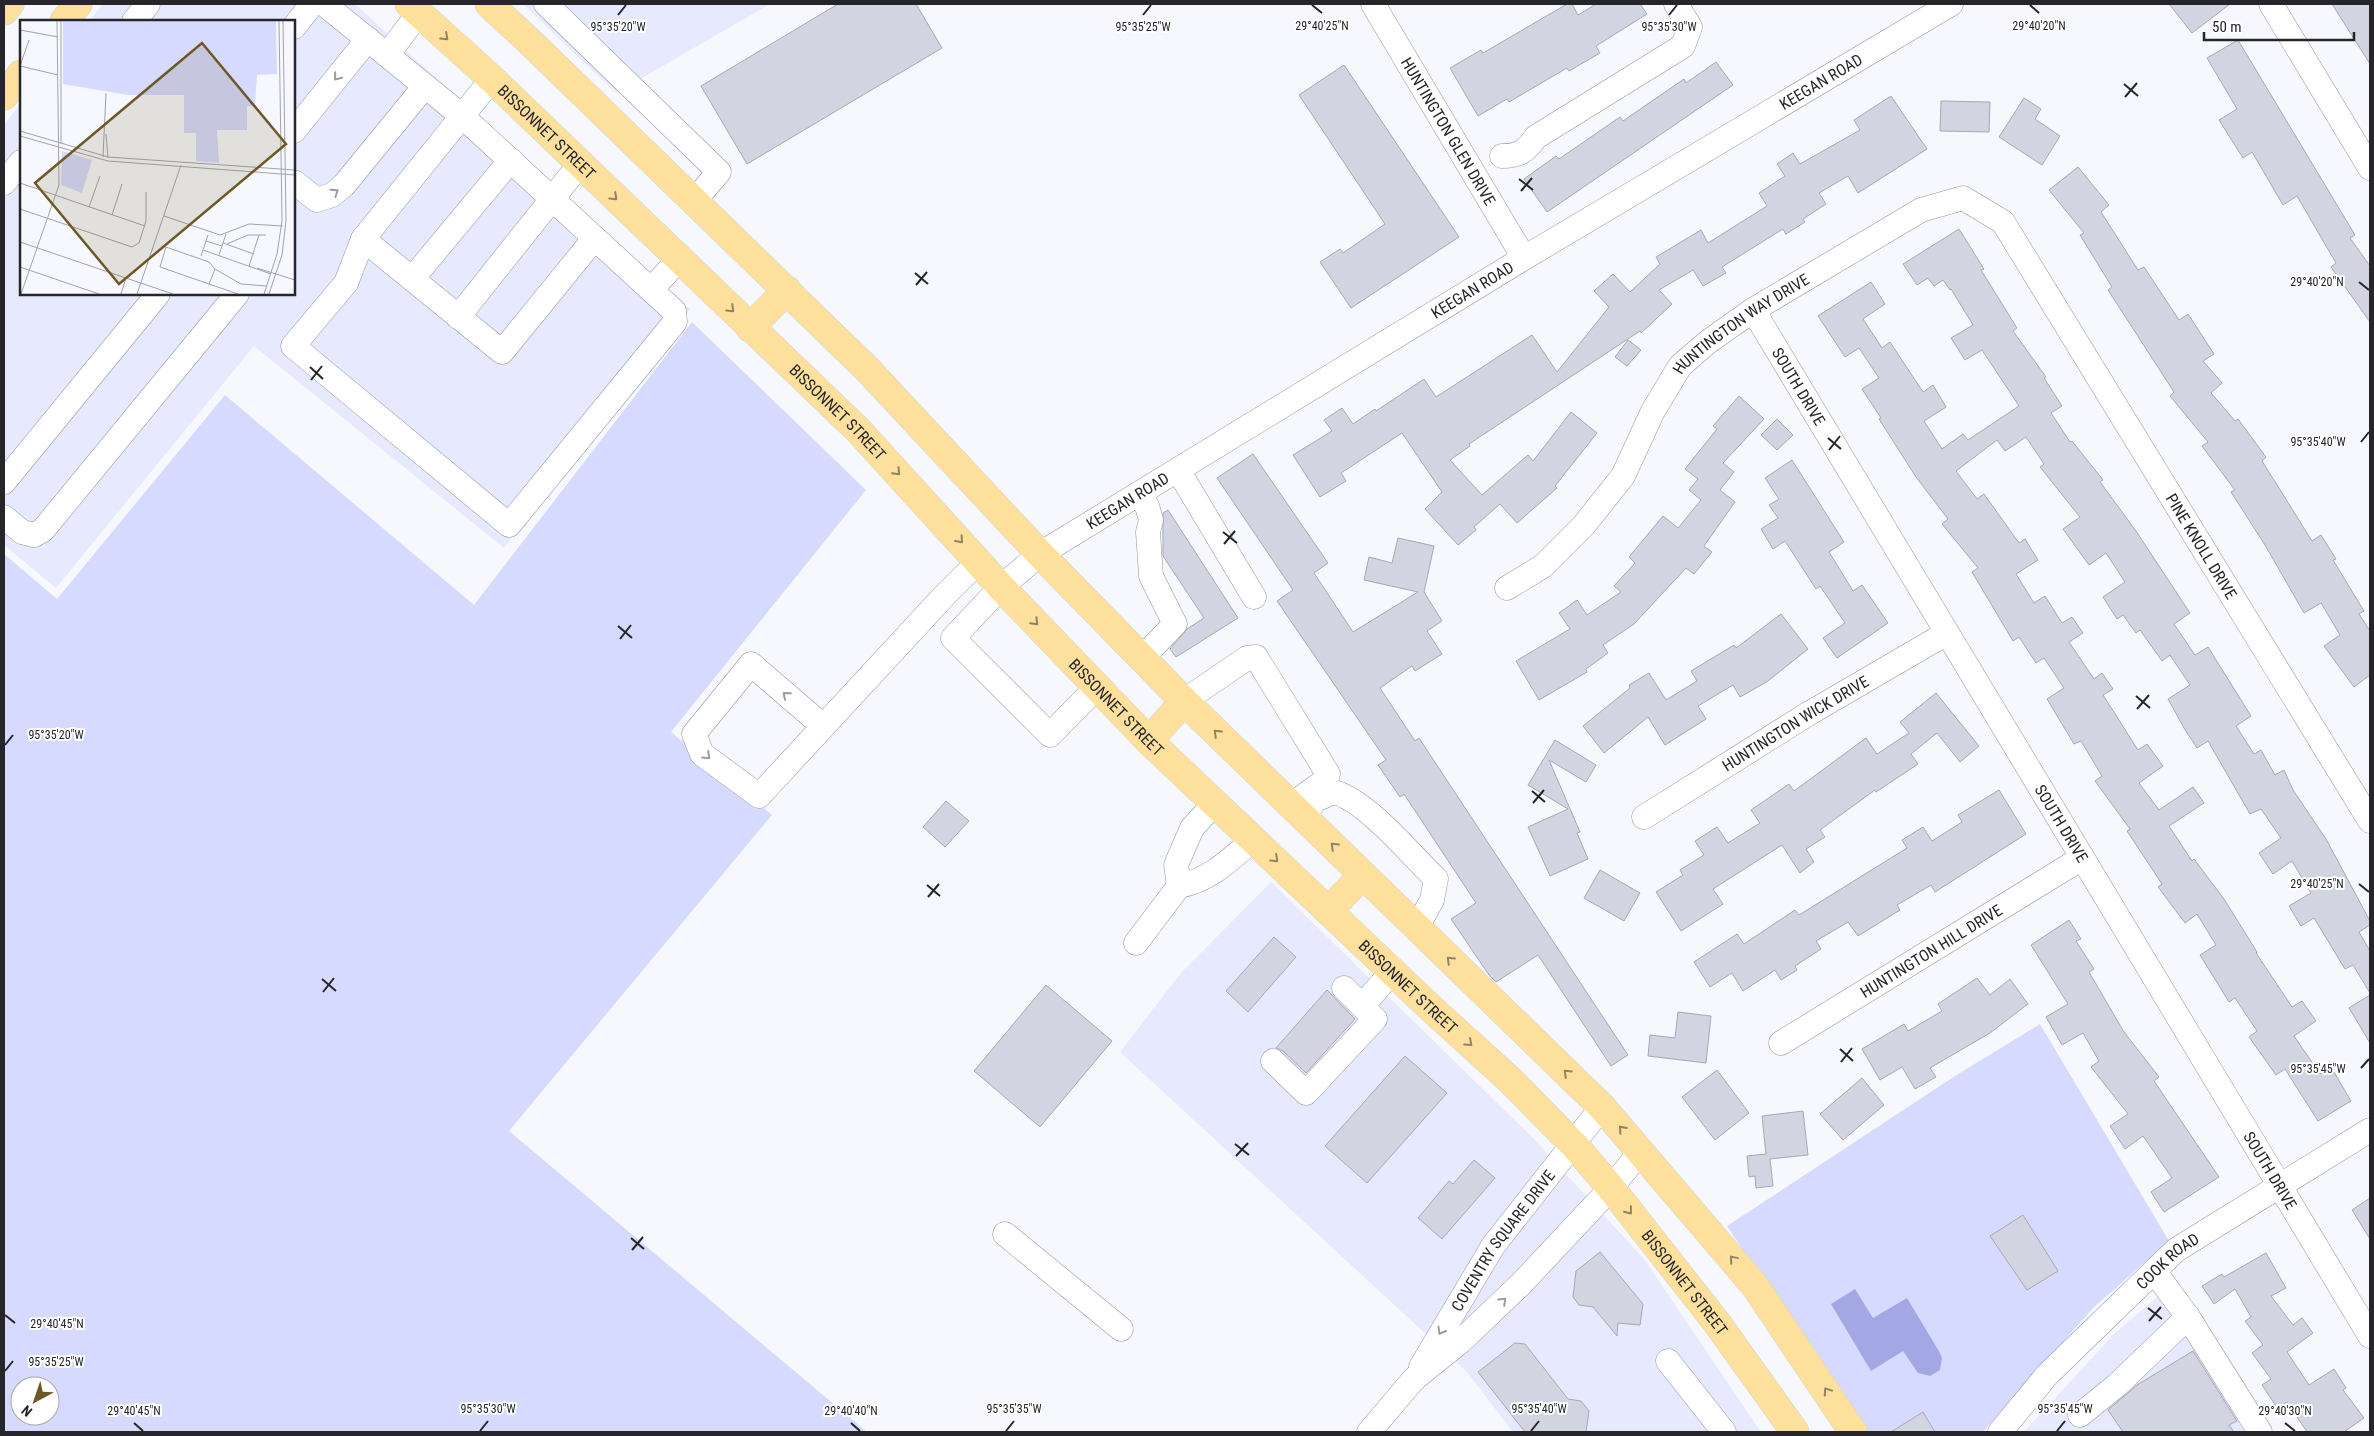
<svg xmlns="http://www.w3.org/2000/svg" width="2374" height="1436" viewBox="0 0 2374 1436" font-family="'Roboto Condensed',sans-serif">
<style>
.built{fill:#e7eafe}
.green{fill:#d6dafe;fill-rule:evenodd}
.water{fill:#a3a8e4}
.building{fill:#d2d4e1;stroke:#a7a8b5}
.lines{fill:none;stroke-linecap:round;stroke-linejoin:round}
.minor-casing{stroke:#9395a1;stroke-width:25}
.major-casing{stroke:#d3d3d4;stroke-width:29}
.minor{stroke:#fff;stroke-width:24}
.major{stroke:#fee09d;stroke-width:28}
.oneway{stroke:#928264}
.oneway2{stroke:#9d9d9f}
.ticks{fill:none;stroke:#25252a;stroke-width:2}
.labels{text-anchor:middle;dominant-baseline:central;stroke-width:4;stroke-linejoin:round;paint-order:stroke}
.street-label{font-size:16px;fill:#25252a;stroke:#fff}
.inset-road{fill:none;stroke:#a3a4a9;stroke-width:1}
.view{fill:#6d5827;fill-opacity:0.15;stroke:#6d5827;stroke-width:2.5}
.inset-edge{fill:none;stroke:#25252a;stroke-width:2.5}
.ticks-label{font-size:12px;text-anchor:middle;fill:#25252a;stroke:#fff;stroke-width:4;stroke-linejoin:round;paint-order:stroke}
</style>
<rect width="100%" height="100%" fill="#f7f8fd"/>
<path class="built" d="M103 4H355L690 309 504 548 254 346 56 588 4 545V125L21 103V294H294V21H89Z
M523 4H770L616 93Z
M1271 882 1534 1139 1644 1259 1761 1432H1513L1467 1372 1120 1052 1181 973Z
M2177 1280 2269 1432H2024L2114 1334Z"/>
<path class="green" d="M692 322 866 490 671 732 772 815 509 1131 867 1432H4V554L57 599 225 395 474 605ZM20 1386H50V1416H20Z
M2040 1024 2169 1241 2094 1307 1983 1432H1864L1727 1226 1955 1076Z"/>
<path class="water" d="M1855 1289 1873 1318 1907 1298 1940 1353 1942 1358 1940 1370 1930 1376 1918 1373 1903 1351 1871 1371 1831 1304Z"/>
<path class="building" d="M838 4H916L942 48 747 164 701 86Z
M1567 4H1572L1578 15 1596 4H1640L1647 14 1596 46 1600 53 1569 71 1567 68 1509 102 1507 99 1478 116 1450 68 1481 50 1483 53Z
M2169 4H2230L2192 33Z
M2332 4H2370V64Z
M2238 40 2355 235 2350 238 2370 266V322L2331 267 2336 263 2297 196 2283 205 2252 152 2243 158 2219 120 2237 109 2207 58Z
M1716 62 1733 85 1547 212 1524 179 1556 156 1559 159 1620 117 1623 121 1684 79 1686 83Z
M1344 65 1459 237 1351 308 1320 262 1340 249 1343 253 1385 224 1299 95Z
M1891 96 1927 149 1858 193 1848 176 1819 193 1826 204 1803 219 1805 222 1786 234 1783 229 1722 267 1726 273 1703 286 1693 270 1659 290 1672 304 1641 333 1640 331 1469 444 1470 446 1450 460 1482 495 1528 455 1533 461 1571 412 1597 433 1555 486 1557 488 1517 523 1500 504 1474 527 1476 530 1458 545 1425 509 1442 492 1402 433 1341 473 1346 481 1320 497 1293 455 1332 431 1324 420 1342 408 1353 424 1375 409 1376 411 1424 379 1436 397 1532 335 1557 372 1609 307 1594 291 1613 274 1630 292 1660 264 1656 257 1701 230 1708 243 1767 206 1759 193 1785 176 1777 164 1793 153 1800 164 1860 130 1854 120Z
M2024 98 2041 109 2035 119 2060 136 2042 165 1999 137Z
M1941 101 1990 102 1989 132 1940 131Z
M2078 167 2109 205 2101 212 2138 270 2144 267 2179 320 2188 314 2214 354 2203 361 2222 383 2211 393 2235 421 2238 419 2266 457 2262 461 2312 541 2321 535 2336 559 2333 560 2364 611 2359 614 2370 631V675L2354 687 2324 646 2340 635 2321 603 2304 613 2265 545 2231 492 2235 490 2202 446 2208 442 2170 396 2174 392 2108 290 2112 287 2080 235 2084 233 2049 190Z
M1959 229 1984 269 1981 270 2017 328 2013 331 2046 377 2044 378 2062 406 2051 413 2070 442 2072 441 2103 480 2100 482 2136 531 2190 613 2174 624 2195 655 2208 647 2251 716 2236 726 2254 754 2261 750 2275 775 2284 770 2293 790 2326 839 2370 921V925L2359 932 2370 951V993L2353 965 2345 969 2314 918 2301 926 2289 906 2311 893 2292 861 2273 874 2259 853 2281 838 2261 809 2250 814 2208 741 2197 748 2184 728 2168 699 2190 685 2170 655 2162 661 2140 630 2136 633 2123 615 2117 619 2103 597 2125 582 2106 553 2089 565 2063 529 2080 517 2040 467 2044 464 2026 437 2005 451 1997 440 1956 471 1977 499 1984 494 2019 543 2025 539 2038 560 2016 574 2034 603 2045 596 2062 623 2072 617 2083 633 2069 642 2094 679 2102 673 2113 689 2103 695 2138 750 2147 744 2163 766 2139 783 2159 810 2193 787 2204 803 2169 826 2192 861 2194 859 2224 899 2257 952 2256 953 2292 1007 2302 1001 2316 1021 2294 1036 2320 1074 2331 1067 2351 1101 2318 1121 2285 1069 2276 1075 2249 1037 2257 1031 2235 998 2229 1002 2200 955 2216 945 2197 914 2185 923 2158 887 2162 884 2127 831 2130 829 2095 781 2102 776 2081 741 2074 744 2047 699 2064 688 2044 658 2036 663 2019 637 2013 641 1972 572 1978 568 1942 524 1948 519 1916 477 1879 419 1881 418 1862 389 1879 378 1859 348 1845 357 1818 316 1871 282 1885 304 1863 319 1882 348 1890 342 1923 392 1933 385 1946 407 1924 421 1942 449 1963 434 1968 440 2019 406 1982 350 1965 360 1951 338 1973 325 1951 289 1950 290 1943 280 1934 286 1928 278 1917 285 1903 264Z
M1628 340 1641 350 1627 366 1615 357Z
M1739 396 1764 419 1723 463 1734 472 1720 490 1735 502 1704 546 1712 552 1694 574 1686 568 1634 624 1603 645 1608 653 1586 669 1587 672 1539 700 1516 661 1570 629 1559 613 1577 600 1587 615 1621 592 1614 586 1635 563 1629 557 1663 516 1678 528 1701 500 1689 490 1698 479 1685 469 1717 429 1713 426Z
M1777 419 1793 435 1777 450 1761 435Z
M1253 454 1328 563 1314 573 1353 632 1418 592 1364 580 1369 557 1392 563 1398 538 1434 546 1424 592 1442 621 1427 631 1442 654 1415 671 1412 666 1380 688 1415 741 1419 738 1628 1055 1611 1066 1538 955 1496 982 1489 975 1451 919 1476 903 1404 794 1400 797 1378 765 1386 760 1277 601 1293 590 1217 478Z
M1792 460 1844 542 1829 552 1853 591 1862 585 1888 623 1837 658 1823 638 1845 623 1820 586 1816 589 1785 541 1773 549 1761 529 1778 518 1769 505 1779 499 1765 478Z
M1168 510 1238 618 1176 657 1170 649 1187 629 1204 618 1163 556V513Z
M1781 614 1808 649 1768 681 1740 697 1733 685 1698 706 1706 719 1665 745 1648 717 1604 753 1583 726 1630 688 1629 685 1649 673 1666 700 1697 681 1691 671 1734 645 1736 648Z
M1936 693 1979 746 1960 762 1937 733 1911 754 1918 764 1876 792 1875 790 1820 830 1825 837 1806 849 1814 862 1800 873 1782 845 1713 889 1723 904 1681 931 1656 892 1683 875 1680 870 1704 855 1695 841 1717 827 1728 843 1760 823 1751 810 1789 784 1794 791 1866 738 1877 754 1909 733 1900 722Z
M1555 740 1596 765 1586 782 1549 760 1580 832 1577 833 1588 859 1550 876 1528 827 1568 809 1528 785Z
M1999 790 2026 834 1935 892 1931 885 1897 905 1900 910 1858 936 1848 922 1816 941 1821 949 1795 966 1797 970 1781 980 1775 970 1743 991 1732 973 1710 987 1694 962 1737 934 1744 944 1795 910 1799 915 1907 848 1902 840 1923 827 1932 841 1962 822 1958 815Z
M946 801 969 821 945 847 923 827Z
M1600 870 1640 893 1624 921 1584 898Z
M2069 920 2081 939 2076 941 2094 969 2089 972 2124 1032 2159 1077 2154 1081 2219 1177 2164 1212 2151 1192 2172 1178 2143 1136 2125 1149 2110 1126 2128 1114 2091 1067 2099 1061 2083 1033 2062 1045 2046 1017 2068 1004 2031 945Z
M1274 937 1296 957 1248 1012 1226 991Z
M1977 978 1990 995 2010 979 2028 1004 1990 1033 1930 1068 1936 1077 1915 1089 1902 1067 1880 1080 1862 1049 1904 1024 1908 1031 1942 1011 1938 1004Z
M1046 985 1112 1041 1040 1127 974 1071Z
M1327 990 1355 1019 1306 1073 1283 1051 1276 1048Z
M2370 995V1043L2349 1008Z
M1678 1012 1711 1016 1706 1063 1648 1056 1650 1035 1675 1038Z
M1405 1056 1447 1093 1367 1183 1325 1146Z
M1717 1070 1749 1113 1715 1140 1682 1097Z
M1862 1078 1884 1105 1843 1140 1820 1114Z
M1803 1111 1808 1155 1770 1159 1773 1186 1756 1188 1755 1176 1749 1177 1747 1156 1766 1154 1762 1116Z
M1474 1160 1495 1178 1442 1239 1418 1218 1449 1181 1453 1184Z
M2370 1198V1239L2352 1210Z
M2023 1215 2058 1271 2027 1290 1990 1236Z
M1600 1252 1643 1304 1640 1325 1618 1323 1617 1336 1593 1307 1579 1305 1573 1297 1576 1271Z
M2266 1253 2286 1288 2271 1296 2293 1325 2302 1318 2313 1333 2287 1352 2309 1385 2334 1369 2346 1388 2343 1390 2364 1418 2344 1432H2307L2287 1402 2278 1409 2262 1385 2271 1379 2252 1353 2263 1345 2245 1321 2251 1317 2235 1289 2214 1304 2202 1286 2222 1274 2224 1277Z
M1515 1343 1525 1344 1568 1399 1581 1401 1589 1411 1586 1432H1525L1478 1372Z
M2193 1351 2237 1421 2229 1425 2234 1432H2123L2108 1410 2137 1385Z
M1923 1412 1935 1432H1891Z"/>
<g class="lines">
<defs>
<g id="minor">
<path d="M324 4 462 116 674 311 675 322 509 525 293 346 346 283 363 239 492 79"/>
<path d="M546 4 719 172 694 201"/>
<path id="s1" d="M1373 4 1524 258"/>
<path d="M2271 4 2370 168"/>
<path d="M134 21 148 4"/>
<path d="M294 27 312 4"/>
<path d="M387 55 419 13"/>
<path d="M294 131 368 39"/>
<path d="M1502 156C1520 156 1526 151 1536 137L1683 46 1690 27 1676 4"/>
<path d="M294 182 317 200 332 195 344 185 425 86"/>
<path d="M4 183 21 162"/>
<path d="M363 239 502 352 594 239"/>
<path d="M412 279 511 160"/>
<path d="M651 290 679 259"/>
<path id="s2" d="M1753 310 2370 1336"/>
<path d="M458 317 580 164"/>
<path d="M1178 470 1254 597"/>
<path d="M4 482 158 294"/>
<path d="M1138 494 1147 506 1151 520 1148 532 1151 576 1175 624 1142 658"/>
<path d="M4 517 22 532 34 535 43 530 237 294"/>
<path id="s3" d="M1507 588 1543 566 1584 525 1623 476 1653 411 1680 366 1708 342 1753 310 1921 210 1963 198 2003 222 2370 821"/>
<path id="s4" d="M1097 687 1050 735 953 638 1001 587 1040 554 1524 258 1951 4"/>
<path d="M1184 701 1247 658 1256 657 1328 774 1326 780 1291 805"/>
<path d="M823 726 751 664 694 734 702 754 759 796 944 596 979 561"/>
<path d="M1215 803 1192 828 1176 865 1179 886C1209 881 1231 859 1254 839"/>
<path d="M1311 806 1315 800 1334 792C1367 801 1410 854 1436 879L1432 900 1417 927"/>
<path id="s5" d="M1644 817 1808 714 1947 633"/>
<path d="M1136 943 1179 886"/>
<path d="M1362 1006 1392 972"/>
<path id="s6" d="M1781 1043 2082 858"/>
<path d="M1273 1061 1306 1093 1375 1019 1344 988"/>
<path d="M1005 1234 1121 1329"/>
<path d="M2188 1317 2260 1432"/>
<path d="M1668 1361 1724 1432"/>
<path id="s7" d="M1421 1367 1493 1246 1602 1107"/>
<path d="M2080 1415 2117 1385 2188 1317 2154 1271"/>
<path d="M1369 1432 1414 1379 1460 1342 1521 1284 1611 1188 1641 1151"/>
<path id="s8" d="M2000 1432 2047 1375 2176 1250 2370 1130"/>
</g>
<g id="major">
<path id="s9" d="M409 4 492 79 858 430 1001 587 1149 741 1435 1012 1510 1080 1574 1145 1611 1188 1717 1323 1795 1432"/>
<path d="M489 4 529 41 867 369 1040 554 1184 701 1602 1107 1755 1286 1853 1432"/>
<path d="M4 11 10 4"/>
<path d="M64 21 78 4"/>
<path d="M4 96 21 74"/>
<path d="M750 328 787 290"/>
<path d="M1149 741 1184 701"/>
<path d="M1328 911 1363 875"/>
</g>
</defs>
<use href="#minor" class="minor-casing"/>
<use href="#major" class="major-casing"/>
<use href="#minor" class="minor"/>
<use href="#major" class="major"/>
</g>
<defs><path id="oneway-chevron" d="M-2-3.5L2.5 0L-2 3.5" fill="none" stroke-width="1.6" stroke-linecap="round" stroke-linejoin="round" transform="scale(1.25)"/></defs>
<g class="oneway">
<use href="#oneway-chevron" transform="translate(445 37) rotate(43)"/>
<use href="#oneway-chevron" transform="translate(614 197) rotate(44)"/>
<use href="#oneway-chevron" transform="translate(731 309) rotate(44)"/>
<use href="#oneway-chevron" transform="translate(897 472) rotate(47)"/>
<use href="#oneway-chevron" transform="translate(960 540) rotate(48)"/>
<use href="#oneway-chevron" transform="translate(1035 622) rotate(46)"/>
<use href="#oneway-chevron" transform="translate(1217 733) rotate(-136)"/>
<use href="#oneway-chevron" transform="translate(1334 846) rotate(-136)"/>
<use href="#oneway-chevron" transform="translate(1275 859) rotate(43)"/>
<use href="#oneway-chevron" transform="translate(1450 960) rotate(-136)"/>
<use href="#oneway-chevron" transform="translate(1469 1043) rotate(42)"/>
<use href="#oneway-chevron" transform="translate(1567 1073) rotate(-136)"/>
<use href="#oneway-chevron" transform="translate(1622 1129) rotate(-132)"/>
<use href="#oneway-chevron" transform="translate(1629 1211) rotate(52)"/>
<use href="#oneway-chevron" transform="translate(1733 1259) rotate(-130)"/>
<use href="#oneway-chevron" transform="translate(1827 1391) rotate(-124)"/>
</g>
<g class="oneway2">
<use href="#oneway-chevron" transform="translate(337 77) rotate(129)"/>
<use href="#oneway-chevron" transform="translate(335 192) rotate(-35)"/>
<use href="#oneway-chevron" transform="translate(786 695) rotate(-139)"/>
<use href="#oneway-chevron" transform="translate(707 756) rotate(43)"/>
<use href="#oneway-chevron" transform="translate(1503 1301) rotate(-44)"/>
<use href="#oneway-chevron" transform="translate(1441 1331) rotate(120)"/>
</g>
<path class="ticks" d="M1312 5 1322 13M2030 5 2039 13M618 15 626 5M1143 15 1151 5M1669 15 1677 5M2124 84 2138 96M2125 97 2137 83M1519 179 1533 190M1521 191 1532 178M915 273 928 284M2359 282 2369 290M916 285 927 272M310 367 323 379M311 380 322 366M1828 438 1841 449M2361 442 2369 432M1829 450 1840 436M1223 532 1237 543M1224 544 1235 531M618 626 632 638M620 639 631 625M2136 696 2150 708M2137 709 2149 695M5 745 13 735M1532 791 1545 802M1533 803 1544 790M2359 884 2369 892M927 885 940 896M928 897 939 884M322 979 336 991M323 992 334 978M1840 1049 1853 1061M1841 1062 1852 1048M2361 1068 2369 1059M1235 1144 1249 1155M1236 1156 1248 1143M631 1238 644 1249M632 1250 643 1237M2148 1308 2162 1319M5 1315 15 1323M2149 1321 2161 1307M5 1371 13 1361M134 1423 143 1431M851 1423 860 1431M2285 1423 2295 1431M480 1431 488 1421M1006 1431 1014 1421M1531 1431 1539 1421M2057 1431 2065 1421"/>
<g class="labels">
<g class="street-label">
<text stroke="none"><textPath href="#s4" startOffset="1238">KEEGAN ROAD</textPath></text>
<text stroke="none"><textPath href="#s9" startOffset="188">BISSONNET STREET</textPath></text>
<text stroke="none"><textPath href="#s1" startOffset="148">HUNTINGTON GLEN DRIVE</textPath></text>
<text stroke="none"><textPath href="#s4" startOffset="832">KEEGAN ROAD</textPath></text>
<text stroke="none"><textPath href="#s3" startOffset="361">HUNTINGTON WAY DRIVE</textPath></text>
<text stroke="none"><textPath href="#s2" startOffset="89">SOUTH DRIVE</textPath></text>
<text stroke="none"><textPath href="#s9" startOffset="592">BISSONNET STREET</textPath></text>
<text stroke="none"><textPath href="#s4" startOffset="428">KEEGAN ROAD</textPath></text>
<text stroke="none"><textPath href="#s3" startOffset="1045">PINE KNOLL DRIVE</textPath></text>
<text stroke="none"><textPath href="#s9" startOffset="998">BISSONNET STREET</textPath></text>
<text stroke="none"><textPath href="#s5" startOffset="178">HUNTINGTON WICK DRIVE</textPath></text>
<text stroke="none"><textPath href="#s2" startOffset="599">SOUTH DRIVE</textPath></text>
<text stroke="none"><textPath href="#s6" startOffset="176">HUNTINGTON HILL DRIVE</textPath></text>
<text stroke="none"><textPath href="#s9" startOffset="1402">BISSONNET STREET</textPath></text>
<text stroke="none"><textPath href="#s2" startOffset="1004">SOUTH DRIVE</textPath></text>
<text stroke="none"><textPath href="#s7" startOffset="151">COVENTRY SQUARE DRIVE</textPath></text>
<text stroke="none"><textPath href="#s8" startOffset="240">COOK ROAD</textPath></text>
<text stroke="none"><textPath href="#s9" startOffset="1808">BISSONNET STREET</textPath></text>
</g>
</g>
<g transform="translate(20 20)">
<rect width="275" height="275" fill="#f7f8fd"/>
<path d="M43 1H256L257 54 237 55 235 86H227V110H197L199 143 176 141V113H164V75H108L43 64ZM42 131 72 140 62 173 41 165Z" fill="#d6dafe"/>
<path class="inset-road" d="M41 1V124M0 10 38 17M0 46 38 55M0 46 9 20M0 111 88 137 275 150M86 114 88 138M0 116 88 141 275 155M83 137 86 73M0 163 125 206M69 187 80 156M0 189 112 227 119 223 126 201V172M92 195 102 164M144 196 200 215 229 204 263 206M186 221 202 226M0 222 153 274M203 223 234 234M207 224 228 215H246M183 230 251 254M199 235 206 214M181 236 188 215M229 246 239 215M0 247 79 274M237 248 275 260M195 249 221 264 247 266M189 264 195 249 189 242 146 227 140 247 218 274M1 274 39 165 37 1M101 274 106 258M117 274 161 145M244 274 257 234 262 201 259 1M249 274 262 235 266 201 263 1"/>
<path class="view" d="M182 23 266 124 99 264 15 163Z"/>
<rect width="275" height="275" class="inset-edge"/>
</g>
<g class="ticks-label">
<text x="1322" y="30">29°40'25"N</text>
<text x="2039" y="30">29°40'20"N</text>
<text x="618" y="31">95°35'20"W</text>
<text x="1143" y="31">95°35'25"W</text>
<text x="1669" y="31">95°35'30"W</text>
<text x="2317" y="286">29°40'20"N</text>
<text x="2318" y="446">95°35'40"W</text>
<text x="56" y="739">95°35'20"W</text>
<text x="2317" y="888">29°40'25"N</text>
<text x="2318" y="1073">95°35'45"W</text>
<text x="57" y="1328">29°40'45"N</text>
<text x="56" y="1366">95°35'25"W</text>
<text x="488" y="1413">95°35'30"W</text>
<text x="1014" y="1413">95°35'35"W</text>
<text x="1539" y="1413">95°35'40"W</text>
<text x="2065" y="1413">95°35'45"W</text>
<text x="134" y="1415">29°40'45"N</text>
<text x="851" y="1415">29°40'40"N</text>
<text x="2285" y="1415">29°40'30"N</text>
</g>
<rect width="2374" height="1436" fill="none" stroke="#25252a" stroke-width="10"/>
<g transform="translate(35 1401) rotate(220)"><circle r="24" fill="#ffffff" stroke="#a8a8aa"/>
<path d="M0-4L9 19L0 12L-9 19Z" fill="#6d5827"/>
<text y="-8" font-size="14" font-weight="bold" text-anchor="middle" fill="#25252a">N</text>
</g>
<path d="M2204 32v8h150v-8" fill="none" stroke="#25252a" stroke-width="2.5"/>
<text x="2212" y="32" font-size="15" fill="#25252a" stroke="#ffffff" stroke-width="4" paint-order="stroke">50 m</text>
</svg>
